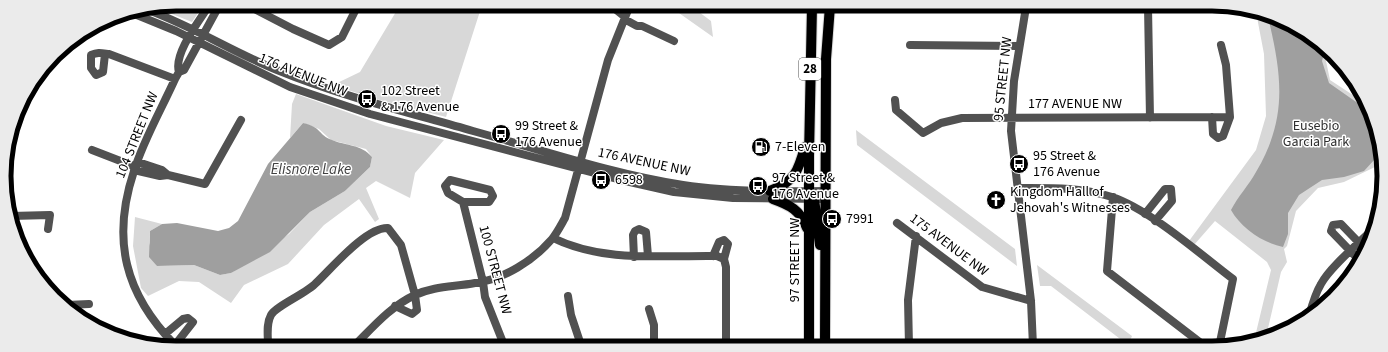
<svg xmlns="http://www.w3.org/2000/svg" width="1388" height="352" viewBox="0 0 1388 352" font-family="'Source Sans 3',sans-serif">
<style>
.green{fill:#d8d8d8}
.water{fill:#9f9f9f}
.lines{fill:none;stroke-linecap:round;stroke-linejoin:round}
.major-casing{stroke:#dbdbdb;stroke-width:12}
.minor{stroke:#515151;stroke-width:8}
.major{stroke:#000;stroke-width:10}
.labels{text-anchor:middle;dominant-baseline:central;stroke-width:3;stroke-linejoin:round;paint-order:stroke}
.shield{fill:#fff;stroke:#4c4c4c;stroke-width:1}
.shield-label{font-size:13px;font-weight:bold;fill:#000}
.street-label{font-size:14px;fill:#000;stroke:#fff}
.poi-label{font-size:14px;fill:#000;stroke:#fff;text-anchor:start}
.park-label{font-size:14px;fill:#2f2f2f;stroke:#fff}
.water-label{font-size:15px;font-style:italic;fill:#404040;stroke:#fff}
.rim{fill:none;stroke:#000;stroke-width:5}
</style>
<rect width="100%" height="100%" fill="#fff"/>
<path class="green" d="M176 4H204L192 22 157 8Z
M400 5H482L446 117 372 98 333 85 360 72Z
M669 6H691L711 21 713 37Z
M1256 12 1307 33 1328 54 1326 61 1330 80 1362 101 1376 133 1377 166 1344 182 1318 188 1296 211 1287 246 1284 249 1287 262 1281 272 1266 337 1254 341 1271 270 1267 262 1215 221 1194 245 1189 241 1256 150 1266 116 1264 54Z
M296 94 386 126 444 140 415 173 410 198 376 181 366 188 379 219 375 222 359 199 324 225 288 264 244 285 231 303 199 282 179 281 148 296 141 288 133 246 135 217 162 224 150 231 149 243 157 266 194 265 220 275 231 273 289 234 310 212 345 191 370 167 372 157 366 149 331 140 319 129 303 123 290 138 292 104Z
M856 130 1015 249 1017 266 857 145Z
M1037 265 1132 336 1128 345 1051 286H1040Z"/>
<path class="water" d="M1268 17 1307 33 1325 50 1322 61 1329 83 1359 104 1373 132 1375 159 1364 171 1344 177 1322 180 1299 195 1288 213V234L1283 247C1263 243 1241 228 1231 210 1238 196 1249 185 1256 172 1288 118 1282 75 1268 17Z
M303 123C322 127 318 135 332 140 346 146 361 144 372 157L370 167 345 191 310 212 270 252 231 273 220 275 194 265 157 266 149 257 150 231 162 224 177 223 218 231 229 228 238 221 268 164Z"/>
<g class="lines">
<defs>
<path id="major" d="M770 191C795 181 798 172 805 147
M812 194 814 199 820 245
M773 199C790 205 800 210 807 228
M809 346V156L812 6
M825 346 826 59 830 6"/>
</defs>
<use href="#major" class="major-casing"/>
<path class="minor" d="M245 4 293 29 329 45 342 37 358 5
M610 5 625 17 626 20 637 26H642L674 41
M1026 7 1014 81 1011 131 1031 301 1033 346
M1148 7 1150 118
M148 10C192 26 233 52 277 70 341 96 407 112 473 131 542 150 612 174 683 185 730 192 778 192 825 191
M132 13 176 31 290 87 370 114 621 180 674 192 733 198 825 199
M910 45 1019 46
M105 54 103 72 96 75 91 68V55C98 52 101 53 109 54L175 79
M179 72C173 54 200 20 210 4
M895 100 896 110 923 133 941 123 962 118 1230 117
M1212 117 1213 134 1218 138 1223 136 1230 117 1226 65 1221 45
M92 150 136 167
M138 162 162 170 168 175 205 184 241 120
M134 170 160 176 168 175
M450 180 490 190 493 196 489 202H463L448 193 445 186Z
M1018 188C1050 188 1081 187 1112 197 1149 209 1200 254 1233 279L1220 342 1216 347
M1113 197 1107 271 1206 347
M463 202 483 282 485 297 504 345
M1145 214 1165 189H1171L1172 201 1155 221
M11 216 50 215 48 229
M897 223 982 287 1031 301
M553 238C604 263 662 255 717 256L724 259
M713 256 719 242 724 240 728 244 724 259
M634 257 633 235 635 231 639 229 646 232 648 256
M724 259 726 267V346
M1361 262 1331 231 1333 225 1341 224 1366 250
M568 296 571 315 581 345
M67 305 89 304
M649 309 654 325V346
M1309 316C1312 305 1315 294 1321 284 1330 267 1359 243 1374 228
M165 334 183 319 188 318 193 322 175 345
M175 345C125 294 111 240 134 171 143 141 162 108 175 79L179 72 184 70 220 4
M268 345C268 335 266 324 271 315 276 306 307 293 316 283 332 268 366 227 388 228L401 245 415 295 417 310 412 314 395 306
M355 345C373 327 391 306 415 295 434 286 454 287 475 283 504 279 533 261 552 239 557 233 561 225 565 218L608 60 630 5
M909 346 908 300 916 236"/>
<use href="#major" class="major"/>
</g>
<defs>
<symbol id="bus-disc" viewBox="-11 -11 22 22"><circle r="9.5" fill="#000" stroke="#fff"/><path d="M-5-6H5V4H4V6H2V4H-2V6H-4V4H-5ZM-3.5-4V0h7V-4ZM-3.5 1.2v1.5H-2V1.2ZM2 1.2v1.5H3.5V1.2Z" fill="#fff"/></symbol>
<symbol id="fuel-disc" viewBox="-11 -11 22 22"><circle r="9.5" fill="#000" stroke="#fff"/><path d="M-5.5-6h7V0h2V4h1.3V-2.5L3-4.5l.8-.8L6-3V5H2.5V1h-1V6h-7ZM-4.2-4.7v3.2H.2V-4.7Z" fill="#fff"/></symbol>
<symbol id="church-disc" viewBox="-11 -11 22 22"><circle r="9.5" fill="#000" stroke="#fff"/><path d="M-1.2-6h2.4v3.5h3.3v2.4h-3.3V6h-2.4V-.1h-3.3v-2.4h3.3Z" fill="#fff"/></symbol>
</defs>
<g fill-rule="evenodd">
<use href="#bus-disc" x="356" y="88" width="22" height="22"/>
<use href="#bus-disc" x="490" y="123" width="22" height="22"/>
<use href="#fuel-disc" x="750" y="136" width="22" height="22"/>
<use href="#bus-disc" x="1008" y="153" width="22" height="22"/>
<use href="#bus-disc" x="590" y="169" width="22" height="22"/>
<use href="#bus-disc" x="747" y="175" width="22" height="22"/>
<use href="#church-disc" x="985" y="189" width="22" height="22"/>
<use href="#bus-disc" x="821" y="208" width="22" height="22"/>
</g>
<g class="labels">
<rect class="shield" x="799" y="58" width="22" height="22" rx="3"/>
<g class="shield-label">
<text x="810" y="69">28</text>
</g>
<g class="street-label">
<text transform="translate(303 75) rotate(22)">176 AVENUE NW</text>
<text transform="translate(1003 79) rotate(-84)">95 STREET NW</text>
<text x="1075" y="104">177 AVENUE NW</text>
<text transform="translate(137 135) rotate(-68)">104 STREET NW</text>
<text transform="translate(644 162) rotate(12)">176 AVENUE NW</text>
<text transform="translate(949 245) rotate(37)">175 AVENUE NW</text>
<text transform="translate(795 260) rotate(-90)">97 STREET NW</text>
<text transform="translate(495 270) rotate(75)">100 STREET NW</text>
</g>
<g class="poi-label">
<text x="381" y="91">102 Street<tspan x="381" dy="16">&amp; 176 Avenue</tspan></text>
<text x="515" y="126">99 Street &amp;<tspan x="515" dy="16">176 Avenue</tspan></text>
<text x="775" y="147">7-Eleven</text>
<text x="1033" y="156">95 Street &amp;<tspan x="1033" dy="16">176 Avenue</tspan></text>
<text x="772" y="178">97 Street &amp;<tspan x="772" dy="16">176 Avenue</tspan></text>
<text x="615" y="180">6598</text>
<text x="1010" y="192">Kingdom Hall of<tspan x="1010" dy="16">Jehovah's Witnesses</tspan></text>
<text x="846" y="219">7991</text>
</g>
<g class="park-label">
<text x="1316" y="126">Eusebio<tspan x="1316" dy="16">Garcia Park</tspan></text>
</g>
<g class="water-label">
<text x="311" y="169">Elisnore Lake</text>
</g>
</g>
<path d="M0 0H1388V352H0ZM176 11H1212A165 165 0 0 1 1377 176V176A165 165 0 0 1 1212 341H176A165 165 0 0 1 11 176V176A165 165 0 0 1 176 11Z" fill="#ebebeb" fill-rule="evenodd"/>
<path class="rim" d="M176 11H1212A165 165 0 0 1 1377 176V176A165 165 0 0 1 1212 341H176A165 165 0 0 1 11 176V176A165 165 0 0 1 176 11Z"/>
</svg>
